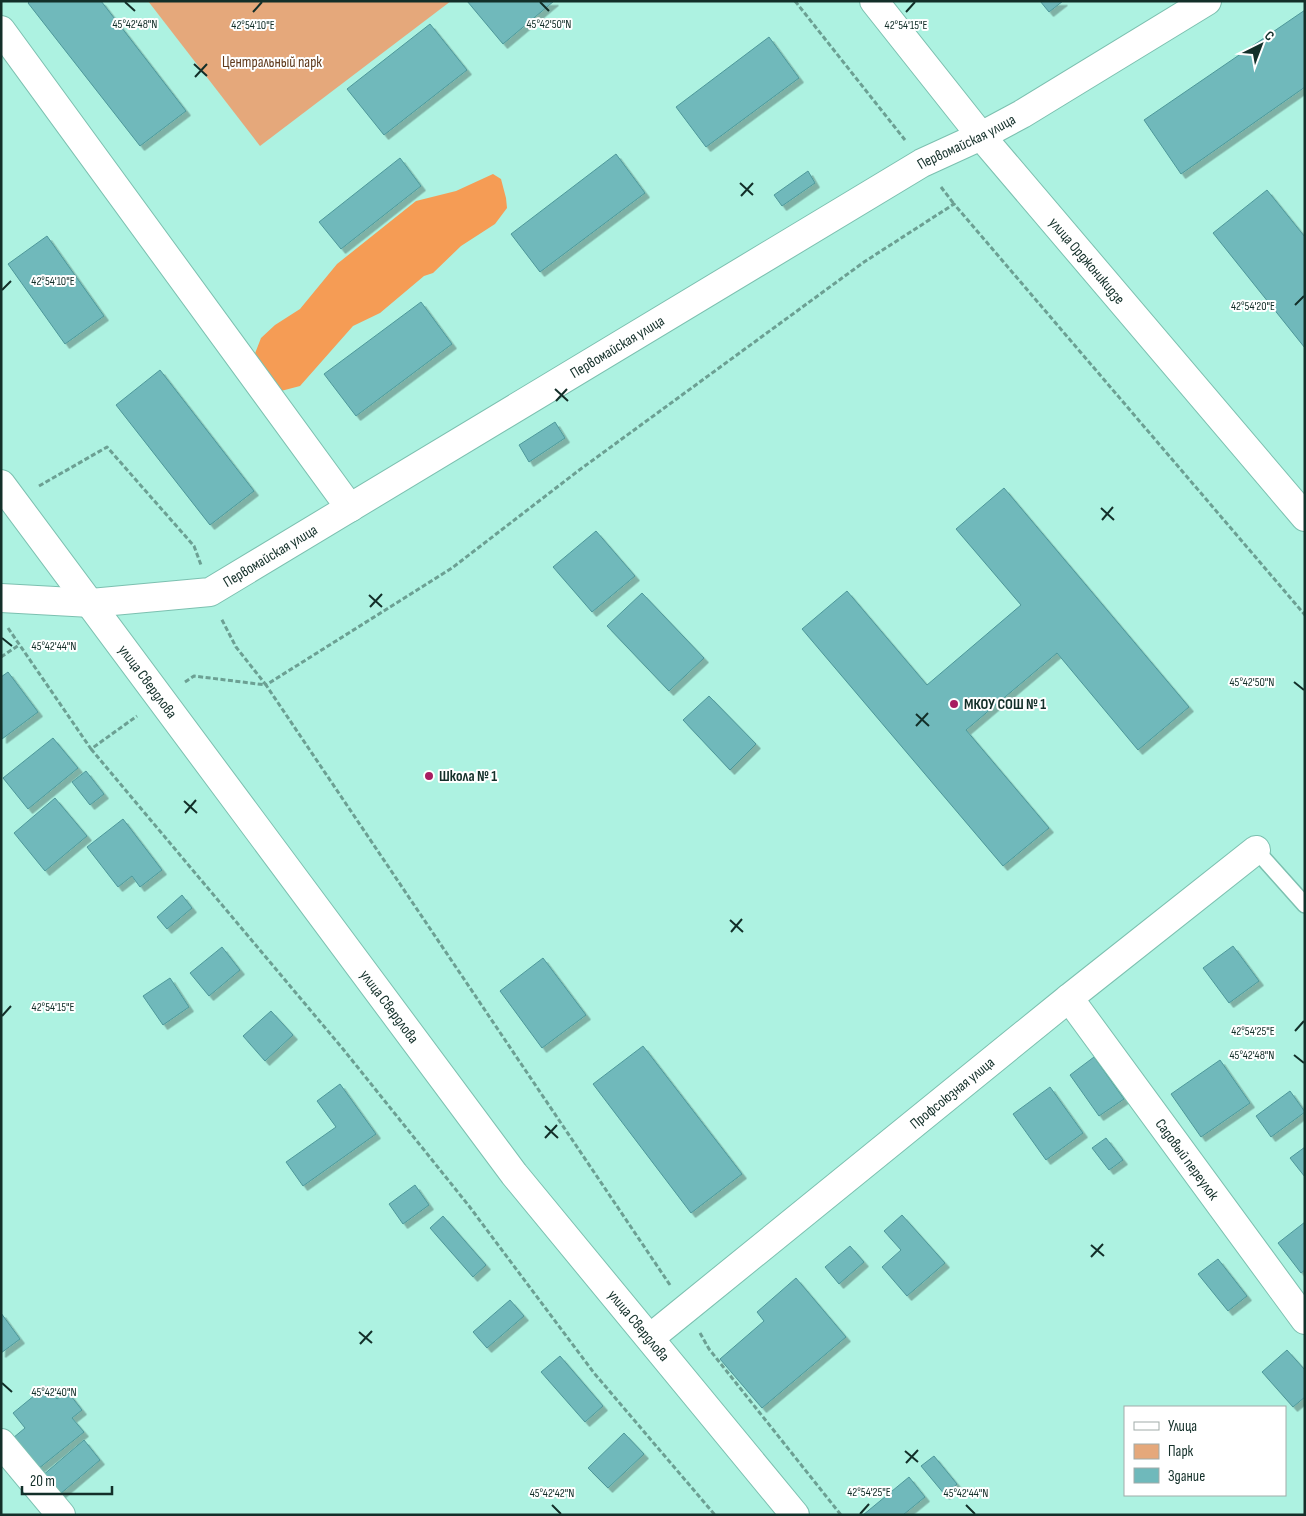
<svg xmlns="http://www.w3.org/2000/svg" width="1306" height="1516" viewBox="0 0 1306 1516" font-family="'Sofia Sans Condensed',sans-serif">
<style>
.green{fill:#e5a87b}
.forest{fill:#f59c55}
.building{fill:#6fb9bb;stroke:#4e989a;filter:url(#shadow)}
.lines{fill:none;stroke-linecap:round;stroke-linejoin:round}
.service-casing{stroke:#7cc0b0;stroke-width:18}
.minor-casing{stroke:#7cc0b0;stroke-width:30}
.tertiary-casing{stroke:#7cc0b0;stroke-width:30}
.path{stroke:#6ca093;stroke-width:3;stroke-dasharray:5 2.5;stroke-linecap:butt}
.service{stroke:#fff;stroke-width:15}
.minor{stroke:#fff;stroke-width:28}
.tertiary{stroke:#fff;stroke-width:28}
.ticks{fill:none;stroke:#132f29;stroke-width:2}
.poi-dot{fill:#a81d61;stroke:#fff;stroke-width:2}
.labels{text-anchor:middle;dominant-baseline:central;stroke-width:4;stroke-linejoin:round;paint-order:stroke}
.park-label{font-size:15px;fill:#603b1e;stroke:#fff}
.street-label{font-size:15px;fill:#132f29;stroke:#fff}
.poi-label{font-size:15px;font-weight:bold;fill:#132f29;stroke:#fff;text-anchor:start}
.ticks-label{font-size:12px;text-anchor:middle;fill:#132f29;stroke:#fff;stroke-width:4;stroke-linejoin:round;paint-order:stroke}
</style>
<defs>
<filter id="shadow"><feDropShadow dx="4.5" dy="4.5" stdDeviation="0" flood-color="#0004"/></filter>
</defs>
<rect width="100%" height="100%" fill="#adf2e1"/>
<path class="green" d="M148 1H451L260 146Z"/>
<path class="forest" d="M493 174 501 179 506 198 507 208 495 224 461 246 433 273 424 276 380 313 353 326 300 386 281 391 254 356 261 338 275 325 300 309 337 264 416 201 456 191Z"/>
<path class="building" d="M30 1H101L186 111 140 146 28 3Z
M467 1H554L503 44Z
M1040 1H1063L1049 12Z
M1305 10V87L1181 174 1144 120Z
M430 24 467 70 384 135 347 89Z
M769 37 799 78 706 147 676 107Z
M616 154 645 193 540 272 511 234Z
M400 158 421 186 341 249 319 222Z
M808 171 815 183 782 206 774 195Z
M1267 190 1305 237V348L1213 233Z
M47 236 104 316 65 344 8 264Z
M421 302 452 344 356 416 324 374Z
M160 370 254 491 210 525 116 405Z
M555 422 565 438 529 462 519 445Z
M1004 488 1189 707 1138 750 1057 653 966 730 1049 828 1003 866 802 629 847 591 927 685 1021 605 956 529Z
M596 531 635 576 592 612 553 567Z
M642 593 704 658 669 691 607 626Z
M8 672 38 712 2 739 1 677Z
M709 696 756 744 730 770 683 720Z
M53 738 78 768 28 809 3 778Z
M86 771 104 794 90 805 72 782Z
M55 798 87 836 45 871 14 833Z
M123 819 162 870 140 887 132 876 118 887 87 847Z
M182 895 192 908 167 929 157 917Z
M1233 946 1259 981 1229 1003 1203 968Z
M222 947 240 970 209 996 190 973Z
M543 958 586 1015 542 1048 500 991Z
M170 978 189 1007 163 1025 143 996Z
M271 1011 293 1035 265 1061 243 1036Z
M643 1046 742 1174 691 1213 593 1084Z
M1094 1057 1124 1099 1099 1116 1070 1075Z
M1220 1060 1250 1103 1201 1137 1171 1094Z
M340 1084 376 1134 303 1186 286 1162 336 1127 317 1101Z
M1050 1087 1083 1133 1046 1160 1013 1114Z
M1290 1091 1305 1112 1271 1137 1256 1116Z
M1106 1138 1123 1160 1109 1170 1092 1148Z
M1305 1147V1177L1290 1158Z
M415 1185 429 1205 403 1224 389 1204Z
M902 1215 945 1263 907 1296 882 1267 901 1250 884 1231Z
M443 1216 486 1265 473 1277 430 1228Z
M1305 1222V1270L1301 1273 1278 1243Z
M850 1246 864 1262 839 1284 825 1267Z
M1218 1259 1247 1296 1228 1311 1198 1274Z
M796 1278 846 1337 762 1408 720 1359 764 1321 757 1312Z
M510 1300 524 1316 487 1348 473 1332Z
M1 1313 20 1339 1 1353Z
M1287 1350 1305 1370V1397L1293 1407 1262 1372Z
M560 1356 603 1406 585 1422 541 1372Z
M46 1386 57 1399 67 1391 82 1410 72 1418 84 1432 38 1469 13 1438 25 1428 13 1413Z
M624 1433 644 1454 608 1488 588 1468Z
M84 1440 100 1460 59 1495 42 1476Z
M934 1456 957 1484 945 1495 921 1466Z
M909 1477 925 1497 903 1515H863Z"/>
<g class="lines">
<defs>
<path id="service" d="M1256 850 1305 905"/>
<g id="minor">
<path id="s1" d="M874 1 981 136 1305 517"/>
<path d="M1 30 350 508"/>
<path id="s2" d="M1 598 91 603 210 592 922 163 981 136 1022 114 1207 1"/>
<path id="s3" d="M1069 998 1305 1320"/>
<path id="s4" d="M650 1338 1069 998 1256 850"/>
<path d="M1 1443 61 1515"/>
</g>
<g id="tertiary">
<path id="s5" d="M1 484 514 1174 795 1515"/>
</g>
</defs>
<use href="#service" class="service-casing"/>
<use href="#minor" class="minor-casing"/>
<use href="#tertiary" class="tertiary-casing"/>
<path class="path" d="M795 1 905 140
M941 187 954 204
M39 486 107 447 194 546 201 565
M8 628 91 749 137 716
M1 657 19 645
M185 682 194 676 266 685 236 647 221 618
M91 749 343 1049 469 1206 594 1373 715 1515
M670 1285 266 685 452 568 578 471 864 262 954 204 1305 615
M700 1333 709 1349 841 1515"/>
<use href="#service" class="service"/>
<use href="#minor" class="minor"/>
<use href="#tertiary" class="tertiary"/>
</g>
<path class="ticks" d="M125 2 135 11M540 2 549 11M253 12 262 2M906 12 915 2M194 64 207 76M195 77 207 64M740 183 753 195M741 196 753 183M2 290 11 281M1295 305 1304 296M555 389 568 401M556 401 567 389M1101 508 1114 520M1102 520 1113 507M369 595 382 607M370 607 382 594M2 638 12 646M1294 682 1304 690M916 714 929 726M916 726 928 713M184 801 197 813M185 813 196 800M730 920 743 932M731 932 742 919M2 1016 11 1006M1295 1031 1304 1021M1294 1055 1304 1063M545 1126 558 1138M545 1138 557 1125M1091 1245 1104 1256M1091 1257 1103 1244M359 1332 372 1343M360 1344 372 1331M2 1383 12 1392M905 1451 918 1462M906 1463 918 1450M552 1505 561 1514M966 1505 975 1514M860 1514 869 1504"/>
<g class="poi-dot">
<circle cx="954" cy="704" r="5"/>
<circle cx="429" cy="776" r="5"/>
</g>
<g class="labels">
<g class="park-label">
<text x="272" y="62">Центральный парк</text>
</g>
<g class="street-label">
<text stroke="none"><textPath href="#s2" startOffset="1090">Первомайская улица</textPath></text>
<text stroke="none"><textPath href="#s1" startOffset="336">улица Орджоникидзе</textPath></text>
<text stroke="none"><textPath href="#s2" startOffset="685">Первомайская улица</textPath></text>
<text stroke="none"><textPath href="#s2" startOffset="280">Первомайская улица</textPath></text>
<text stroke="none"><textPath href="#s5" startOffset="246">улица Свердлова</textPath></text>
<text stroke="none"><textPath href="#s5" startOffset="651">улица Свердлова</textPath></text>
<text stroke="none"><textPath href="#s4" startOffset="389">Профсоюзная улица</textPath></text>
<text stroke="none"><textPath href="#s3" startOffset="200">Садовый переулок</textPath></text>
<text stroke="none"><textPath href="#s5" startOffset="1056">улица Свердлова</textPath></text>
</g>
<g class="poi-label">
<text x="964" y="704">МКОУ СОШ № 1</text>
<text x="439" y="776">Школа № 1</text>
</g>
</g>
<g class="ticks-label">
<text x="135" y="28">45°42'48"N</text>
<text x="549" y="28">45°42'50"N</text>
<text x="253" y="29">42°54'10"E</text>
<text x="906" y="29">42°54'15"E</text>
<text x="53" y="285">42°54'10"E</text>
<text x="1253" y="310">42°54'20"E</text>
<text x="54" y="650">45°42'44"N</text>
<text x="1252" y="686">45°42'50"N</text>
<text x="53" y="1011">42°54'15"E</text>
<text x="1253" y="1035">42°54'25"E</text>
<text x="1252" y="1059">45°42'48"N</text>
<text x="54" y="1396">45°42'40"N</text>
<text x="869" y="1496">42°54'25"E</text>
<text x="552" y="1497">45°42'42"N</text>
<text x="966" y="1497">45°42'44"N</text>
</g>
<rect width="1306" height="1516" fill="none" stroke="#132f29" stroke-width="5"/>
<rect x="1124" y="1406" width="162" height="90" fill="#ffffff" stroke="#a1aca9"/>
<rect x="1134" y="1422" width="25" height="8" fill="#ffffff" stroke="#a1aca9"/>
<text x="1168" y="1431" font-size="15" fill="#132f29">Улица</text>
<rect x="1134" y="1444" width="25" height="15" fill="#e5a87b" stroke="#a1aca9"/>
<text x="1168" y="1456" font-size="15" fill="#132f29">Парк</text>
<rect x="1134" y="1468" width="25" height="15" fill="#6fb9bb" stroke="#a1aca9"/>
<text x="1168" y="1481" font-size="15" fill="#132f29">Здание</text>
<g transform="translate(1261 45) rotate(42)" stroke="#ffffff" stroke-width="4" paint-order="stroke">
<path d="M0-4L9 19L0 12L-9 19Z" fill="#132f29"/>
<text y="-8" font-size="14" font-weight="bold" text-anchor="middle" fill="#132f29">С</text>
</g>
<path d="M22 1486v8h90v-8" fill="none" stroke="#132f29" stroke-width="2.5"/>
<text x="30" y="1486" font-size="15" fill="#132f29" stroke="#ffffff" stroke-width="4" paint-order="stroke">20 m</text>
</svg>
